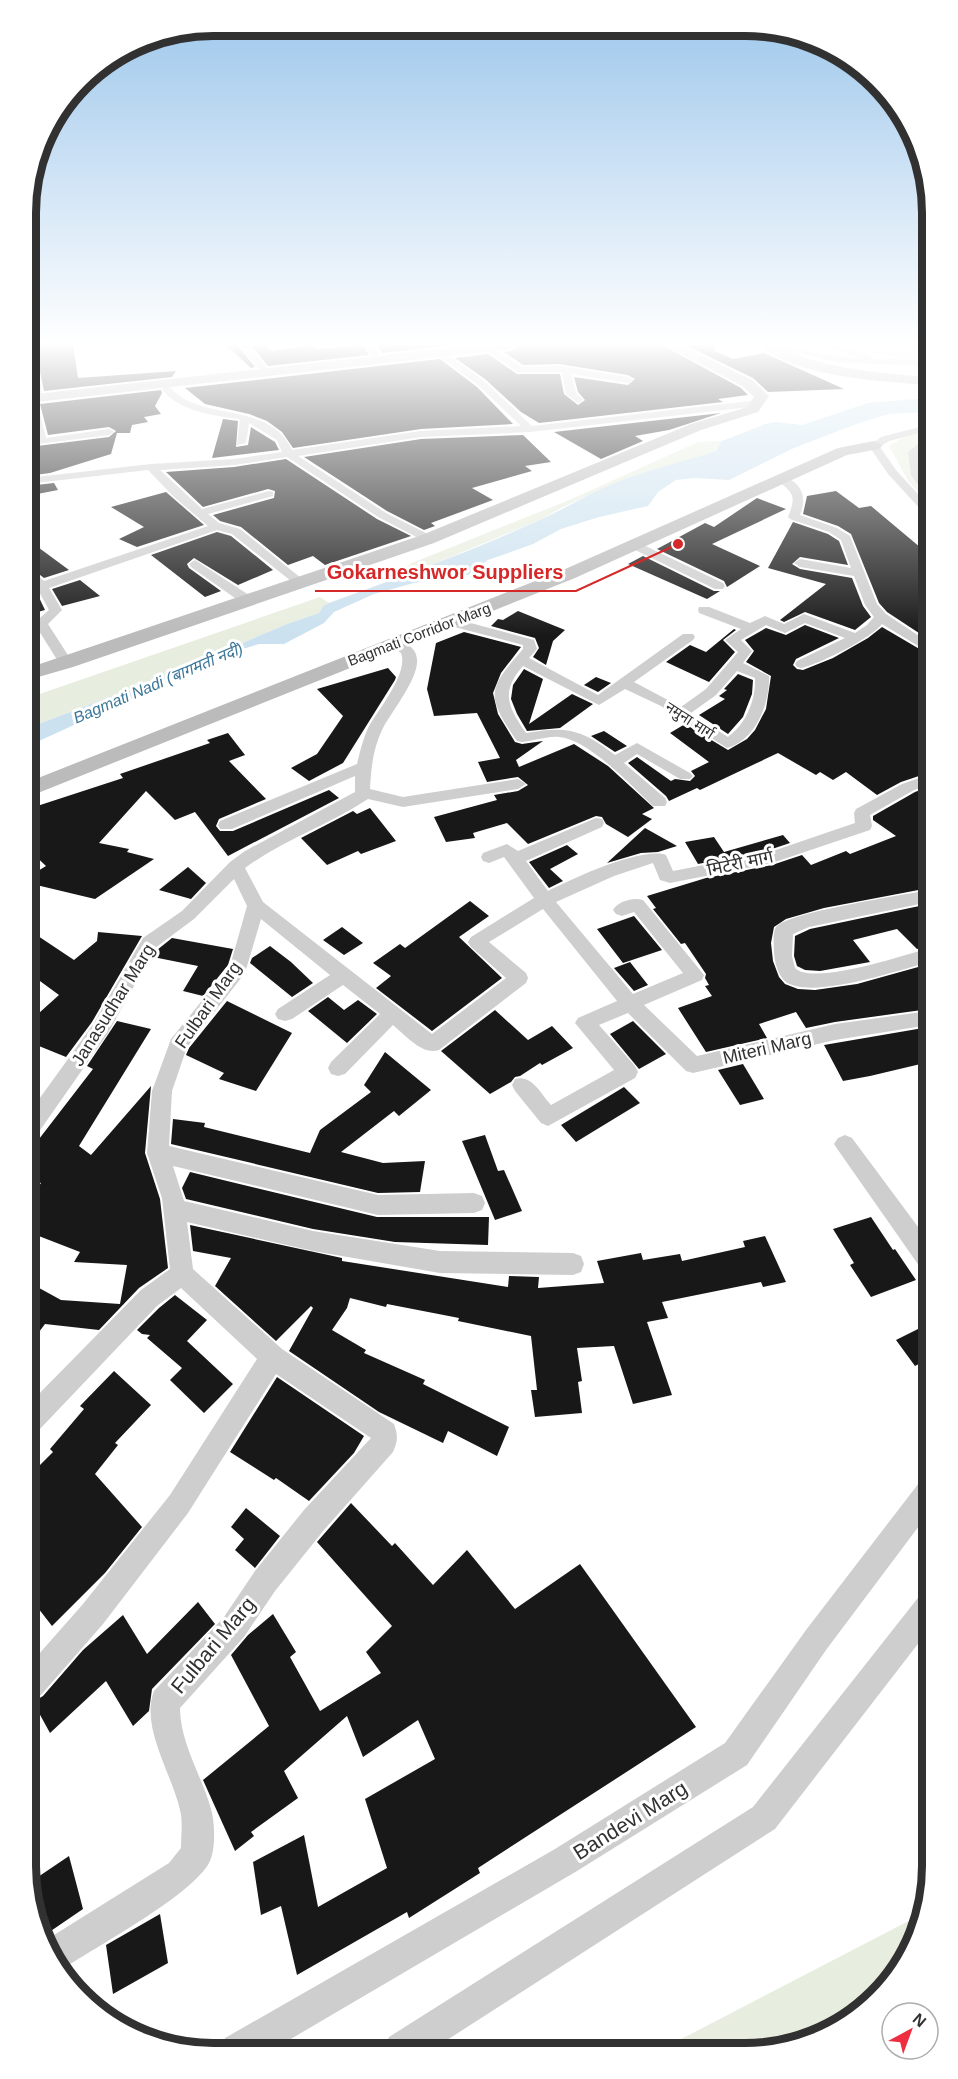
<svg xmlns="http://www.w3.org/2000/svg" width="958" height="2079" viewBox="0 0 958 2079" font-family="Helvetica,'Noto Sans Devanagari',sans-serif">
<style>
.green{fill:#e8eedf}
.water{fill:#cbe1ef}
.building{fill:#181818}
.lines{fill:none;stroke-linecap:round;stroke-linejoin:round}
.street{fill:#cecece;fill-rule:evenodd}
.secondary{fill:#bbb;fill-rule:evenodd}
.labels{text-anchor:middle;dominant-baseline:central;stroke-width:6;stroke-linejoin:round;paint-order:stroke}
.far-street-label{font-size:15px;fill:#313131;stroke:#fff}
.far-water-label{font-size:16px;font-style:italic;fill:#3a7699;stroke:#fff}
.street-label{font-size:18px;fill:#313131;stroke:#fff}
.near-street-label{font-size:21px;fill:#313131;stroke:#fff}
.rim{fill:none;stroke:#313131;stroke-width:8}
.leader{fill:none;stroke:#d62828;stroke-width:2}
.callout-dot{fill:#d62828;stroke:#fff;stroke-width:2}
.callout-label{font-size:20px;text-anchor:middle;font-weight:bold;fill:#d62828;stroke:#fff;stroke-width:6;stroke-linejoin:round;paint-order:stroke}
</style>
<rect width="100%" height="100%" fill="#fff"/>
<path class="green" d="M817 345H927V361H926Z
M927 423V501L909 482 889 446Z
M722 441 716 451 618 482 561 508 542 519 410 574 402 570 412 563 567 501 698 442Z
M320 597 329 603 323 606 319 613 287 624 165 676 28 728V698Z
M925 1908 918 1937 893 1980 849 2022 794 2047 664 2048 922 1914Z"/>
<path class="water" d="M927 398V412L889 414 859 423 794 448 729 480 695 478 676 480 658 492 648 506 599 517 561 529 533 544 488 560 468 575 414 583 374 594 334 612 324 623 284 644H259L236 651 28 746V728L165 676 287 624 319 613 323 606 329 603C400 577 472 551 542 519 566 508 590 493 615 483 648 470 682 462 716 451L722 441 765 424 775 422 802 425 868 403Z"/>
<path class="building" d="M43 345H73L78 378 176 371 172 377 44 391 40 371 26 361V351Z
M226 345H237L255 367 251 368Z
M251 345H266L272 351 311 345 318 349 364 345 369 355 268 366Z
M377 345H454L382 353Z
M519 345H662L741 388 748 395 718 399 723 402 539 423 521 412 485 379 455 358 488 354 517 374H560L564 394 578 405 585 400 578 392 574 377 628 385 635 379 628 375 559 364 523 365 504 352 512 351Z
M685 345H714L715 351 733 359 764 353 844 389 768 392 753 378Z
M440 359 477 387 513 424 421 429 293 448 282 432 267 421 249 414 205 404 185 388Z
M161 390 162 393 155 406 161 414 144 417 148 422 132 425 130 433H117L111 454 50 473 27 476V408L37 446 109 437 116 431 109 427 48 435 40 404Z
M721 413 669 430 635 436 643 441 601 459 554 432Z
M223 419 238 421 236 447 248 445 251 427 275 442 279 450 212 458Z
M523 435 551 462 525 466 532 471 472 488 493 500 431 523 435 526 424 530 387 511 304 457 421 439Z
M286 459 377 519 411 536 325 565 313 556 288 565 241 527 220 521 213 515 274 498 275 491 268 489 203 507 166 472 234 467Z
M54 483 58 490 27 496V486Z
M836 491 859 508 871 506 927 553 928 639 887 612 879 603 851 534 838 526 803 514 807 496Z
M166 492 204 525 137 547 119 539 144 527 111 507Z
M757 498 786 509 712 544 760 566 727 587 724 581 657 549 705 523 714 527Z
M793 522 828 534 839 541 848 565 800 557 792 564 800 569 852 578 863 606 871 617 855 630 805 612 784 622 780 620 826 584 768 568Z
M217 532 231 536 273 570 238 585 194 558 187 564 189 568 221 591 205 597 151 555Z
M27 539 69 570 44 578 27 565Z
M643 556 714 591H720L707 599 628 564Z
M80 580 100 596 62 606 52 589Z
M27 581 35 589 45 610 27 615Z
M518 611 565 630 553 641 546 665 533 657 539 648 535 638 491 626 498 619 503 620Z
M805 625 839 638 796 659 793 665 797 669 803 670 833 658 868 638 882 627 928 654V773L901 782 877 795 846 772 833 780 820 772 816 775 778 753 700 790 697 788 669 801 666 796 628 763 637 757 671 781 675 779 690 781 695 776 691 771 709 762 670 733 685 724 728 750 747 739 755 730 766 709 771 676 746 662 754 651 745 640 766 628 786 635Z
M734 629 736 630 723 640 735 652 709 682 666 662 690 645 706 652Z
M464 632 521 647 501 673 493 693 498 714 515 742 522 744 543 741 516 760 519 767 574 744 608 766 654 808 642 814 652 819 628 837 606 824 602 817 596 816 528 844 507 823 473 833 475 838 446 842 434 817 497 800 494 795 518 791 528 785 518 777 487 782 478 762 500 758 477 713 434 716 427 689 436 643Z
M388 668 396 677 395 680 343 763 309 781 291 768 317 754 343 716 317 689Z
M524 669 543 679 529 724 572 694 593 704 560 728 527 731 517 714 511 699 513 685Z
M738 674 753 680 752 694 743 717 728 734 699 715 725 699 719 696 727 690 724 689Z
M596 677 611 683 598 692 584 685Z
M604 731 627 746 615 752 591 736Z
M228 733 245 755 229 761 266 799 219 819 216 826 220 831H233L329 790 339 798 228 856 195 812 175 820 146 791 99 843 129 849 127 852 154 859 95 899 28 883V877L46 866 28 849V809L123 778 120 774 210 743 207 740Z
M928 787 929 888 824 908 786 919 774 927 771 943 773 961 779 977 785 984 798 989 815 990 857 984 929 964V1009L835 1022 806 1028 796 1012 759 1024 767 1038 706 1052 678 1008 712 996 705 986 709 985 705 978 706 974 685 943 681 944 653 909 656 908 647 896 706 878 772 865 802 855 811 865 846 851 850 854 896 836 873 820V816L915 792Z
M370 808 396 841 361 854 358 851 327 865 301 838 353 811 357 814Z
M645 828 677 846 658 852 641 853 607 863Z
M783 835 790 843 769 850 698 864 685 842 714 837 724 852Z
M567 845 578 854 550 869 563 881 549 888 529 862Z
M188 867 206 883 191 899 159 890Z
M470 901 489 916 459 937 502 978 432 1031 376 988 391 976 373 963 400 944 405 948Z
M929 904V946L917 949 897 929 853 940 870 962 820 971 805 970 797 966 794 956 795 936 810 929Z
M634 916 662 950 623 963 597 929Z
M342 927 363 943 344 955 323 940Z
M29 930 74 960 97 941 98 932 142 936 92 1022 66 1057 29 1042V1022L59 995 29 973Z
M172 938 233 949 228 965 203 996 183 991 198 966 153 957 157 950Z
M270 946 291 962 313 983 292 997 250 963 252 958Z
M630 962 648 985 634 991 614 968Z
M328 997 344 1010 358 1000 377 1014 347 1043 308 1011Z
M227 1001 292 1033 256 1091 219 1079 224 1073 186 1055 189 1048Z
M495 1010 528 1040 552 1026 573 1048 542 1065 540 1063 520 1076 515 1077 511 1082 490 1094 441 1051Z
M117 1021 151 1029 79 1146 91 1155 151 1086 145 1153 160 1199 168 1268 139 1288 99 1330 45 1324 30 1344V1283L61 1300 120 1304 127 1265 74 1262 80 1252 31 1233 30 1224 29 1200 41 1183 29 1179V1152L93 1069 87 1066Z
M633 1021 666 1054 639 1069 610 1034Z
M929 1027V1062L870 1076 843 1081 824 1045Z
M385 1052 431 1090 399 1116 394 1111 341 1152 383 1163 425 1161 420 1192 378 1193 171 1144 173 1119 205 1123 204 1127 310 1153 320 1130 371 1092 364 1085Z
M743 1064 764 1099 740 1105 718 1070Z
M624 1087 640 1103 576 1142 561 1125Z
M485 1135 498 1171 504 1170 522 1211 495 1220 462 1141Z
M190 1172 377 1217H489L488 1245 395 1242 313 1229 186 1199 182 1188Z
M871 1217 893 1250 895 1249 916 1280 871 1297 850 1265 854 1263 833 1229Z
M190 1225 342 1258V1261L508 1287 509 1276 539 1277 538 1288 604 1283 597 1261 641 1253 643 1260 680 1254 682 1261 745 1247 743 1241 765 1236 786 1282 763 1287 761 1282 662 1302 668 1318 647 1322 672 1395 633 1404 614 1346 577 1348 582 1381 578 1382 582 1413 535 1417 531 1390H537L531 1336 458 1321 459 1318 387 1304 386 1307 350 1298 347 1308 332 1330 366 1350 364 1353 425 1380 423 1384 509 1427 497 1456 448 1431 443 1443 379 1412 289 1351 313 1308 311 1306 276 1341 215 1286 231 1258 193 1251Z
M175 1295 207 1320 187 1341 233 1384 204 1413 170 1380 182 1368 147 1338 150 1335 142 1334 137 1330 159 1308Z
M930 1323V1358L915 1366 896 1340Z
M114 1371 151 1405 115 1443 118 1445 95 1474 142 1527 105 1573 52 1626 31 1599 30 1475 53 1452 50 1449 84 1409 80 1406Z
M277 1377 364 1436 354 1453 309 1501 276 1478 274 1480 230 1452Z
M351 1503 392 1546 395 1543 433 1585 467 1550 515 1609 580 1564 696 1727 478 1868 480 1873 409 1918 407 1912 297 1975 281 1906 261 1915 253 1862 304 1835 318 1907 387 1868 365 1799 435 1759 418 1720 363 1757 347 1716 284 1771 298 1798 251 1832 254 1836 235 1851 203 1780 269 1726 231 1655 248 1635 273 1614 296 1652 290 1657 320 1711 381 1673 366 1652 392 1626 317 1542Z
M246 1508 280 1536 255 1568 235 1550 244 1539 231 1527Z
M198 1602 215 1624 152 1689 149 1711 133 1726 106 1681 50 1733 33 1702 43 1696 83 1650 123 1615 147 1654Z
M69 1856 83 1909 42 1937 32 1898V1881Z
M160 1914 168 1963 113 1994 106 1945Z"/>
<g class="lines">
<path class="street" d="M26 345H41L26 349Z
M170 345H178V347L174 350Z
M239 345H248L269 370V374H263Z
M366 345H374L383 360 381 362H375Z
M489 345 522 367 559 366 628 377 633 380 628 383 571 374 576 393 583 400 578 403 566 394 562 372H517L486 350 485 348Z
M770 345C800 345 828 359 859 358L825 345H838L871 356 872 359 927 360V366L836 362Z
M442 351 484 381 532 426 759 400 764 403 759 406 530 432 421 437 298 456 386 513 432 536 434 539 428 543 378 517 287 457 234 465 160 470 202 509 269 491 273 492V496L208 514 219 523 240 529 306 582 304 585H296L232 534 217 530 49 588 62 610 48 624 73 663 71 666H61L34 623 49 610 37 588 27 578V567L44 581 208 526 174 497 148 470 27 484V478L151 464 234 459 282 452 277 440 249 423 246 443 237 445 240 419C214 416 171 410 159 384L164 381 167 382C192 425 267 397 292 450L421 431 521 426 478 385 439 356V352Z
M27 363 38 371 43 399 35 397 27 370Z
M31 395 36 398 46 438 109 429 114 432 109 435 38 444 27 400 28 396Z
M927 425V431L889 441 880 447 896 470 927 504V513L923 512 888 474 869 446 881 437Z
M927 437V445L918 453 921 475 927 483V493L923 492 911 475 908 452Z
M781 475C801 482 808 496 800 515L837 528 850 536 877 604 886 614 928 642V652L882 624C870 639 821 663 802 668L797 667 795 664 797 661 845 638 805 623 785 633 766 625 741 640 752 651 743 663 769 676C770 703 756 740 727 748L661 706 625 689 599 705 523 666C500 692 508 707 526 733 567 726 581 729 615 755L637 743 690 773 693 776 690 779H680L637 754 624 763 665 798 667 802 665 806H653C632 786 588 739 559 737 547 736 534 741 522 742L517 741C485 695 488 689 523 649V645L447 625 445 622 447 619 452 618 534 640 537 649 529 658 598 695 683 634H693L695 637 693 640 634 682 681 707 706 689 738 652 725 640 741 629 699 613 698 610 699 607H709L750 623 765 616 784 624 804 614 855 633 867 625 874 617 865 605 854 576 800 567 794 563 800 559 851 568 841 540 829 532 790 519 788 517C798 492 791 494 776 478ZM737 671 755 678C756 700 746 724 728 737L691 713 716 695Z
M635 541 723 583 725 586 723 589H715L631 548V542Z
M195 560 252 597 253 600 252 603H242L191 567 189 564Z
M394 639C404 641 416 647 417 659 419 679 391 712 382 730 373 749 371 769 370 789L403 797 518 779 526 784 518 789 403 807 368 799C329 825 283 840 245 868L263 902 432 1034 506 978 471 947 468 942 471 937 534 898 504 857 489 863 483 861 481 857 483 853 507 844 518 851 596 818 602 819 604 823 602 827 526 861 548 891C571 879 643 846 666 855L673 871 770 852 855 823 854 813 856 809 902 784 928 775V785L914 790 870 815 872 826 870 830 772 863 670 883 660 880 653 863 614 876 556 902 633 994 683 973 634 912 622 916 616 914 613 910C618 901 634 897 643 900L704 975 702 980 644 1005 697 1056 835 1024 929 1011V1025L835 1040 693 1073 686 1071 628 1013 599 1025 635 1066 638 1072 635 1078 548 1126 541 1123 515 1091 512 1085 515 1079C532 1074 541 1094 551 1105L614 1070 575 1023 578 1018 617 1001 543 909 489 942 526 973 528 978 526 983 439 1050C423 1056 405 1035 393 1025L345 1074 338 1076 331 1074 328 1068 331 1062 380 1014 343 985 292 1019 285 1021 278 1019 275 1014 278 1009 330 975 261 919 245 973 187 1047 172 1091 169 1146 378 1195 474 1193 482 1196 485 1203 482 1210 474 1213 378 1215 173 1166 184 1201 313 1231 440 1251 573 1253 581 1256 584 1264 581 1272 573 1275 440 1273 313 1251 187 1222 193 1269 282 1349 394 1424C398 1435 398 1441 393 1452L324 1530 275 1591 244 1637 180 1708C180 1743 202 1776 211 1809 215 1823 216 1850 209 1863 192 1894 105 1942 72 1963L56 1969 43 1939 54 1935 169 1863 181 1848C181 1836 183 1821 180 1810 172 1774 140 1727 154 1691L224 1617 255 1571 304 1510 371 1438 276 1374 188 1513 103 1624 41 1695 31 1700V1663L83 1604 170 1495 257 1359 181 1288 157 1306 39 1430 30 1434V1403L141 1290 170 1269 162 1198 147 1153 152 1091 171 1039 230 966 247 906 234 879 194 919 155 948 108 1033 36 1136 29 1139V1113L94 1023 143 938 182 911 230 862 245 851 355 792V776L232 829H220L218 825 220 821 357 764C360 751 363 739 368 728 378 710 409 673 401 653L387 643Z
M929 890V902L809 927 793 934 792 956 795 968C812 986 905 955 929 948V962C899 970 812 1000 786 982 778 976 775 963 774 953 774 946 772 931 777 926 791 912 903 895 929 890Z
M845 1135 852 1138 930 1243V1273L922 1270 838 1150 834 1144 838 1138Z
M931 1475V1510L826 1650 747 1765 577 1871 272 2050H220L225 2038 555 1849 725 1743 806 1630 922 1479Z
M931 1590V1627L775 1829 433 2049H383L389 2037 753 1807 921 1594Z"/>
<path class="secondary" d="M475 345H517L511 349 27 403V395Z
M664 345H680L752 380 769 396 758 412 701 430 434 543 73 667 28 680V668L422 535 691 424 741 409 748 406 754 397 742 386Z
M762 345C782 345 799 357 819 362 854 371 891 374 927 377V385C887 382 788 376 762 345Z
M874 441 879 443 882 446 879 449 847 455 575 578 28 797V782L563 570 838 448Z"/>
</g>
<linearGradient id="sky" x2="0" y2="1"><stop stop-color="#9cc6eb"/><stop offset="0.54" stop-color="#fff"/><stop offset="1" stop-color="#fff" stop-opacity="0"/></linearGradient>
<rect width="958" height="636" fill="url(#sky)"/>
<g class="labels">
<g class="far-street-label">
<text transform="translate(419 634) rotate(-21)">Bagmati Corridor Marg</text>
<text transform="translate(690 720) rotate(33)">नमुना मार्ग</text>
</g>
<g class="far-water-label">
<text transform="translate(158 683) rotate(-23)">Bagmati Nadi (बागमती नदी)</text>
</g>
<g class="street-label">
<text transform="translate(740 863) rotate(-12)">मिटेरी मार्ग</text>
<text transform="translate(113 1005) rotate(-58)">Janasudhar Marg</text>
<text transform="translate(208 1005) rotate(-55)">Fulbari Marg</text>
<text transform="translate(767 1048) rotate(-13)">Miteri Marg</text>
</g>
<g class="near-street-label">
<text transform="translate(213 1645) rotate(-50)">Fulbari Marg</text>
<text transform="translate(630 1820) rotate(-32)">Bandevi Marg</text>
</g>
</g>
<path d="M0 0H958V2079H0ZM213 36H745A177 177 0 0 1 922 213V1866A177 177 0 0 1 745 2043H213A177 177 0 0 1 36 1866V213A177 177 0 0 1 213 36Z" fill="#fff" fill-rule="evenodd"/>
<path class="rim" d="M213 36H745A177 177 0 0 1 922 213V1866A177 177 0 0 1 745 2043H213A177 177 0 0 1 36 1866V213A177 177 0 0 1 213 36Z"/>
<path class="leader" d="M678 544L576 591H315"/>
<circle class="callout-dot" cx="678" cy="544" r="6"/>
<g class="callout-label">
<text x="445" y="579">Gokarneshwor Suppliers</text>
</g>
<g transform="translate(910 2031) rotate(41)"><circle r="28" fill="#ffffff" stroke="#adadad" stroke-width="1.5"/>
<path d="M0-4.5L10 22L0 15L-10 22Z" fill="#ed2e40"/>
<text y="-9" font-size="16" font-weight="bold" text-anchor="middle" fill="#313131">N</text>
</g>
</svg>
